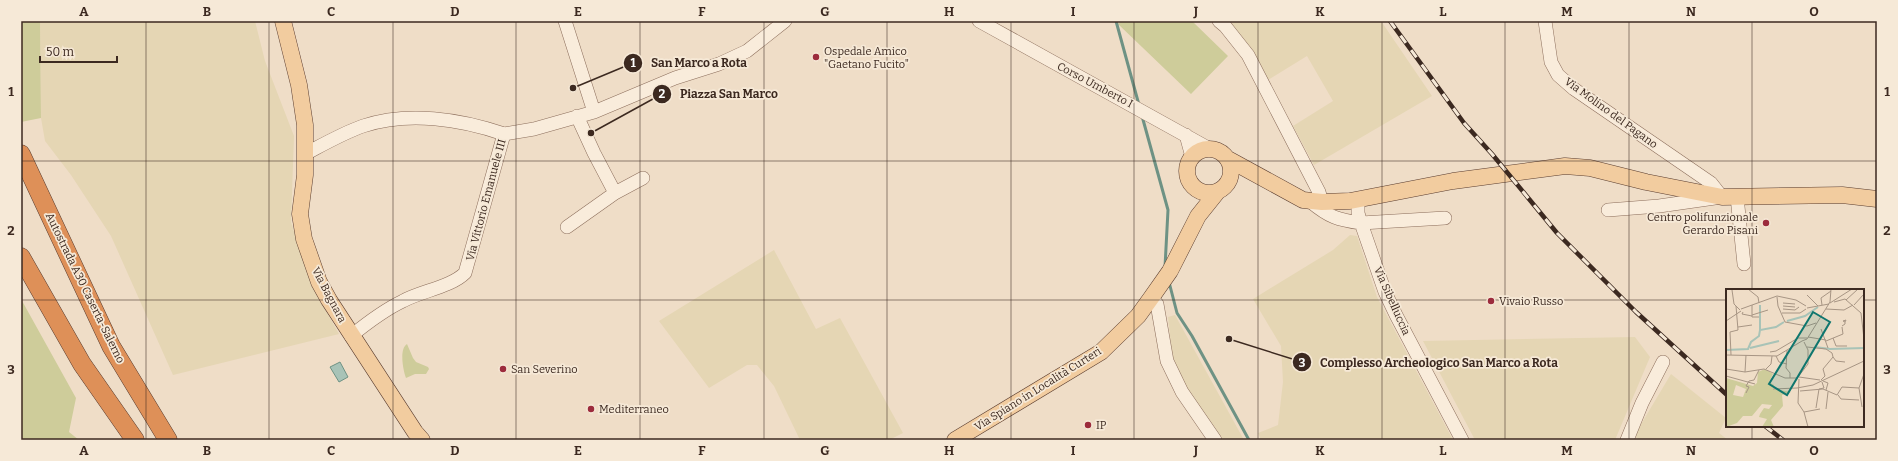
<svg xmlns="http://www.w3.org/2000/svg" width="1898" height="461" viewBox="0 0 1898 461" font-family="Bitter,serif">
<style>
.farmland{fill:#e5d6b4}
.green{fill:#cecc9a}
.water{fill:#a8c3b7;stroke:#6e9284}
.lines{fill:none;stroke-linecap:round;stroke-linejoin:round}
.stream{stroke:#6e9284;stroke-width:3}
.minor-casing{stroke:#8c6e5c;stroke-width:14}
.major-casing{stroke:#5a3d30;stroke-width:17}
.highway-casing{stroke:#5a3d30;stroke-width:19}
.minor{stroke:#f9ecdb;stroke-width:13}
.major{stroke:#f2cc9f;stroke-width:16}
.highway{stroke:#de9058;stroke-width:18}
.rail-casing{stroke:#3c2920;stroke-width:4.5}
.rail{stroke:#f6e9d7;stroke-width:3;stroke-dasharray:9;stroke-linecap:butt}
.grid{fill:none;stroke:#3c2920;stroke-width:1;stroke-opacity:0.55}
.poi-dot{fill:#9c2b3c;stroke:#f6e9d7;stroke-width:1.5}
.labels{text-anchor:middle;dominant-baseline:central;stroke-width:3.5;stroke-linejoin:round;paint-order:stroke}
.poi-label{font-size:11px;fill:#3c2920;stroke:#f6e9d7;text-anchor:start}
.street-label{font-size:11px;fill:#3c2920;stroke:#f6e9d7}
.inset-river{fill:none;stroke:#a8c3b7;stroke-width:2}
.inset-road{fill:none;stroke:#a79584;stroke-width:1}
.view{fill:#0f766e;fill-opacity:0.15;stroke:#0f766e;stroke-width:2}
.inset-edge{fill:none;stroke:#3c2920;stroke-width:2}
.leader{fill:none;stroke:#3c2920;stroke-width:1.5}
.callout-dot{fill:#3c2920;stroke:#f6e9d7;stroke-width:1.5}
.mark-label{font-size:12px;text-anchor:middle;font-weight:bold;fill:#fff}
.callout-label{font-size:12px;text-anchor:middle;font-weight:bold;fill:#3c2920;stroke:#f6e9d7;stroke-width:3.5;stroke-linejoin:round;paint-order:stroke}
.neatline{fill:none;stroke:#3c2920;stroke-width:1.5}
.grid-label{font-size:13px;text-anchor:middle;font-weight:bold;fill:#3c2920}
</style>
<rect width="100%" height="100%" fill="#efddc7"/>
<path class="farmland" d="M40 21H255L265 61 294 136 291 222 311 284 339 334 173 375 111 236 71 175 45 141 41 118Z
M1227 21H1381L1432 96 1314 165 1293 126 1333 101 1307 56 1268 80Z
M1350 235 1357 236 1377 297 1453 440H1261L1258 433 1278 425 1283 382 1281 346 1253 299 1333 250Z
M774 250 816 329 840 318 903 433 889 440H800L774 386 757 365H747L709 388 659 321Z
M1175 315 1244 440H1223L1180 378 1172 355 1168 317Z
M1635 337 1650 357 1615 440H1475L1423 341Z
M1671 374 1726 418 1719 433 1728 440H1640L1634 436Z"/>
<path class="green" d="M21 21H40L41 118 21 122Z
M1121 21H1192L1228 56 1191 94 1118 24Z
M21 299 76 398 69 432 79 440H21Z
M407 344 413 358 416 362 428 367 429 369 426 374H415L406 378C403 370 399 349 407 344Z"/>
<path class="water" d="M340 362 348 377 339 382 330 367Z"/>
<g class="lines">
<path class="stream" d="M1116 21 1139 105
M1142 116 1168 210 1165 267
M1169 282 1177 313 1192 336 1249 440"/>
<defs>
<path id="minor" d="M565 21 594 112
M979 21 1210 149
M1219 21 1225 26 1248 55 1319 192 1322 202
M1545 21 1551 62 1558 75 1574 89 1711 183 1722 197 1659 206 1608 210
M577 116 594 153 615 193
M1186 135 1192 157
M305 154C324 144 343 133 363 126 408 111 460 119 504 134
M1737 197 1744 264
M1358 199V213L1361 223 1385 292 1396 315 1462 440
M1311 202C1329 217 1338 220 1361 223L1445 218
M567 227 615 193 643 178
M1151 299 1157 304 1167 361 1182 392 1215 440
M351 336C367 323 384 310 403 301 421 291 451 287 465 273L504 134 534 129 594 112 675 78 719 64 747 51 785 21
M1627 440 1642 403 1663 362"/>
<path id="major" d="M283 21 299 85 305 125V175L300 214 304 239 319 282 329 300 415 432 422 440
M1187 171a22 22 0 1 1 44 0a22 22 0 1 1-44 0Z
M1228 159 1303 200 1322 202 1350 201 1453 181 1565 166 1590 168 1646 182 1722 197 1842 195 1877 199
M955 440 1101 352 1138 316 1151 298 1170 271 1198 216 1218 191"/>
<path id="highway" d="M21 154 111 346 168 440
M21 257 82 364 135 440"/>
</defs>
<use href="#minor" class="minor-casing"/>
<use href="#major" class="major-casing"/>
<use href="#highway" class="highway-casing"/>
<use href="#minor" class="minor"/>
<use href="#major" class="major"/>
<use href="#highway" class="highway"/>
<defs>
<path id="rail" d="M1390 21 1464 123 1492 154 1557 233 1636 312 1727 395
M1765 426 1783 440"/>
</defs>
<use href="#rail" class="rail-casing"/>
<use href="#rail" class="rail"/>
</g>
<path class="grid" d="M146 21V440M269 21V440M393 21V440M516 21V440M640 21V440M764 21V440M887 21V440M1011 21V440M1134 21V440M1258 21V440M1382 21V440M1505 21V440M1629 21V440M1752 21V290M21 161H1877M21 300H1727M1863 300H1877M1752 426V440"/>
<g class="poi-dot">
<circle cx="816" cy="57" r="4"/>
<circle cx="1766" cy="223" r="4"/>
<circle cx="1491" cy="301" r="4"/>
<circle cx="503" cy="369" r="4"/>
<circle cx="591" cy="409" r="4"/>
<circle cx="1088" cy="425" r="4"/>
</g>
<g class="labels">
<g class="poi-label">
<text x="824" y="51">Ospedale Amico<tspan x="824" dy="13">"Gaetano Fucito"</tspan></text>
<text x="1758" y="217" text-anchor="end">Centro polifunzionale<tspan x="1758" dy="13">Gerardo Pisani</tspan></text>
<text x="1499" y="301">Vivaio Russo</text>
<text x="511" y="369">San Severino</text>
<text x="599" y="409">Mediterraneo</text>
<text x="1096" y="425">IP</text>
</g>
<g class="street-label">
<text transform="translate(1095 85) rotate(28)">Corso Umberto I</text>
<text transform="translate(1611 113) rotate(36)">Via Molino del Pagano</text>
<text transform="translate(486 200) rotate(-75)">Via Vittorio Emanuele III</text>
<text transform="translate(85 288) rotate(64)">Autostrada A30 Caserta-Salerno</text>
<text transform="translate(329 295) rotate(62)">Via Bagnara</text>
<text transform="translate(1392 301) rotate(66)">Via Sibelluccia</text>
<text transform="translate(1038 389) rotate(-32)">Via Spiano in Località Curteri</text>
</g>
</g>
<g transform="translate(1726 289)">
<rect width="138" height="138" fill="#efddc7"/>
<path d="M39 80 47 85 43 93 48 96 47 100 65 103 56 106 57 117 45 131 48 138H36L41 130 33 128 34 125 38 119 43 120 46 116 36 115 26 127H17L11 134 0 138V89L27 97 31 94 32 83ZM10 96 20 100 17 108 7 106Z" fill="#cecc9a" fill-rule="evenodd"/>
<path class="inset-river" d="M34 16V41M61 32 79 27 92 18M89 58 104 60 138 59M24 59 53 52M0 61 22 60 25 53 33 47 34 41 50 38 58 33"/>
<path class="inset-road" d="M1 0H16M22 0 32 8 33 14M6 1 8 15 14 21M81 6 92 17M51 8 52 17 59 33 81 37 90 34M120 11 132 0M104 13 105 0M108 13 119 10 135 24 138 50M57 14 69 15M104 14 126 0M26 16V28H33M96 16 95 9 105 2M128 16 138 5M57 17 69 18M81 19 103 15M15 20 51 7 70 11 80 17M57 20 69 21 73 18M100 20 118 21 127 16M17 23 16 25 26 27M56 24H74L80 20M26 26 42 21M0 32 15 22M116 37 119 35V33L120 31 117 32 119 33M12 38 26 36M95 40 102 59M82 48 100 51M107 49 110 57H121M76 52 81 50 104 13M100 52 117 45 116 38M81 58 100 60 106 64 107 68 97 80 99 87 95 91M61 61 60 79 64 84V89M44 63 50 62 72 49H81M0 66 51 67 76 52M5 66 4 43 12 41 10 17M50 67 53 73 61 75M107 68 110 72 119 73M0 80 19 83 38 80 59 89H71M40 80 45 75 46 67M19 83 20 66M0 87 29 95M72 88 82 75V61L78 53M73 88 94 91M73 90 72 114 78 123 82 138M97 92 102 94 100 101M133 99 136 118M47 100 71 99 87 96 138 72M74 102 97 100 111 106 116 98 133 99 138 85M20 104 23 98 20 97 23 92 28 91 33 81M112 106 115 110 133 111M90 119 93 100 98 99 96 93M100 120 102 103M78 123 94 120"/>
<path class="view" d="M87 23 104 33 61 106 43 95Z"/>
<rect width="138" height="138" class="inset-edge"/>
</g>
<path class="leader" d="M573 88L633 63M591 133L662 94M1229 339L1302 362"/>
<g class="callout-dot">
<circle cx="573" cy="88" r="4"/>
<circle cx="591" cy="133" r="4"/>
<circle cx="1229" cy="339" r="4"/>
<circle cx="633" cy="63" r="10"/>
<circle cx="662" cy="94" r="10"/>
<circle cx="1302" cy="362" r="10"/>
</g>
<g class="mark-label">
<text x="633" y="67">1</text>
<text x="662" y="98">2</text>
<text x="1302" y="367">3</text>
</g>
<g class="callout-label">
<text x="699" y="67">San Marco a Rota</text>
<text x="729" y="98">Piazza San Marco</text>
<text x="1439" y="367">Complesso Archeologico San Marco a Rota</text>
</g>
<rect width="1898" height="461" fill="none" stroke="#f6e9d7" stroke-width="44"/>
<path d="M40 56v6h77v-6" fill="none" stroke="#3c2920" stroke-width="2"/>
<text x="46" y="56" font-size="12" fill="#3c2920" stroke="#f6e9d7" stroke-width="3" paint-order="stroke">50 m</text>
<rect x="22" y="22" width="1854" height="417" class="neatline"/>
<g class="grid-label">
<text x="84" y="16">A</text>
<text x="207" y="16">B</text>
<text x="331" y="16">C</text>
<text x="455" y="16">D</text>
<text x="578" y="16">E</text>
<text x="702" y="16">F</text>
<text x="825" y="16">G</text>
<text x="949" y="16">H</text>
<text x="1073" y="16">I</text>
<text x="1196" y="16">J</text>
<text x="1320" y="16">K</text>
<text x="1443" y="16">L</text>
<text x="1567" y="16">M</text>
<text x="1691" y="16">N</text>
<text x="1814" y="16">O</text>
<text x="11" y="96">1</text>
<text x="1887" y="96">1</text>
<text x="11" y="235">2</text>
<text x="1887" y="235">2</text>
<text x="11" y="374">3</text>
<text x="1887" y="374">3</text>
<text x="84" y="455">A</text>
<text x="207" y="455">B</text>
<text x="331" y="455">C</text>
<text x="455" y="455">D</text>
<text x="578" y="455">E</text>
<text x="702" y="455">F</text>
<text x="825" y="455">G</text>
<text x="949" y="455">H</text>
<text x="1073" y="455">I</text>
<text x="1196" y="455">J</text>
<text x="1320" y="455">K</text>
<text x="1443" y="455">L</text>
<text x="1567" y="455">M</text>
<text x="1691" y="455">N</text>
<text x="1814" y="455">O</text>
</g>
</svg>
